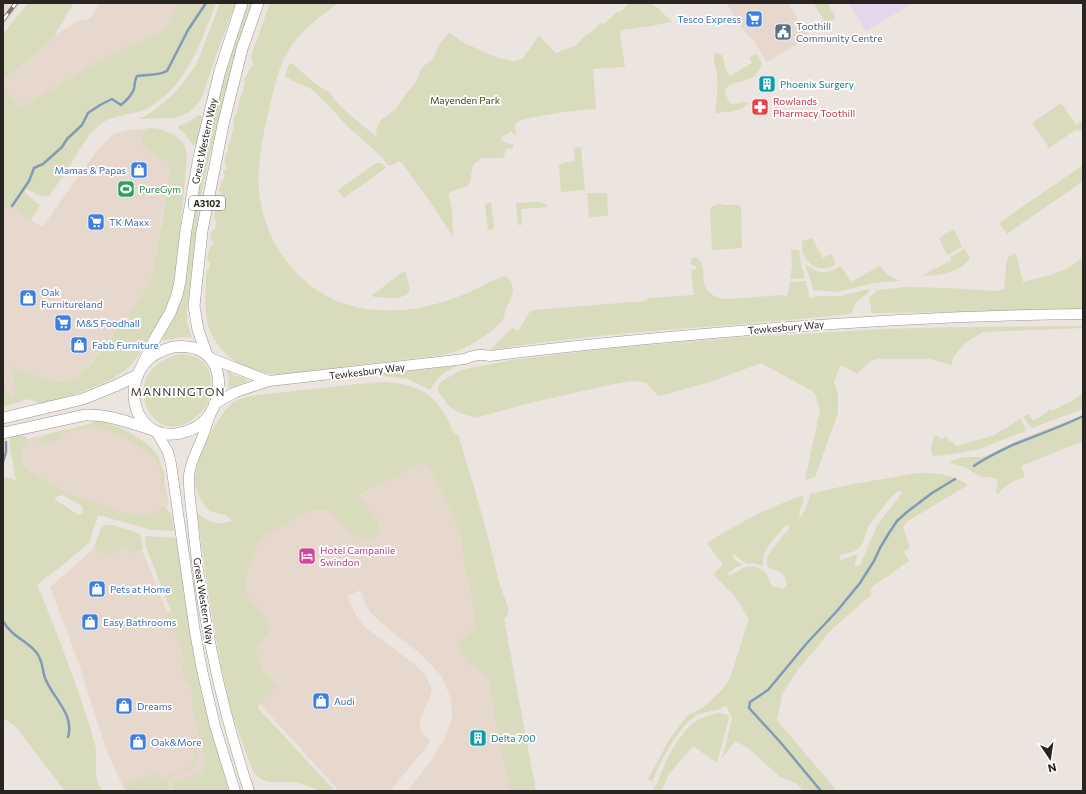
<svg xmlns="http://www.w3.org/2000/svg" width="1086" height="794" viewBox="0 0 1086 794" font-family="Commissioner,sans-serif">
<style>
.built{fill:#e7d8ce}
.education{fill:#e2d7eb}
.green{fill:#d8dbbc;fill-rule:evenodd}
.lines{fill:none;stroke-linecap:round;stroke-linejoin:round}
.stream{stroke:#829ab4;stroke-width:2.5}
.secondary-casing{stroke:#9c9590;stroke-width:11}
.primary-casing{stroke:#9c9590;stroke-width:12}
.secondary{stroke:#fff;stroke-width:10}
.primary{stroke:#fff;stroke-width:11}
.rail-casing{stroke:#7a7572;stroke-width:4}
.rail{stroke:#fff;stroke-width:2.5;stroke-dasharray:8;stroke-linecap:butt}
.labels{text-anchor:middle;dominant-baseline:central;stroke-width:3.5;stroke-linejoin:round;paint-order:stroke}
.shield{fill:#fff;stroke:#686664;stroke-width:1}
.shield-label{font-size:9px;font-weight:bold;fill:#272422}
.shop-label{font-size:10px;fill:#366cbe;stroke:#fff;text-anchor:start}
.service-label{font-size:10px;fill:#4e5e75;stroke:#fff;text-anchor:start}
.culture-label{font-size:10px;fill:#0d838f;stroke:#fff;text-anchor:start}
.park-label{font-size:10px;fill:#44470c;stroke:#fff}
.health-label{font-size:10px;fill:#be3a42;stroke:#fff;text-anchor:start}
.street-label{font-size:10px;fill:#272422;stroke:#fff}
.leisure-label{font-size:10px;fill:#27864d;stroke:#fff;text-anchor:start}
.hotel-label{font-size:10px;fill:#b23c85;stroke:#fff;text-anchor:start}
.quarter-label{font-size:12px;letter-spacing:1px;fill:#423c38;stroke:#fff}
</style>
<rect width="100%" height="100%" fill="#ece4de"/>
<path class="built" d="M3 3H21L3 27Z
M100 3H178L166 29 102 59 20 108 3 85V80L29 59 55 35 78 21 89 19 96 12 94 10Z
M728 3H788L809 37 767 62 752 38 746 34 727 4Z
M151 128 145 132 143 136 152 153 165 162 168 165 170 170 150 283 127 317 130 319 124 327 118 328 86 369 73 380 66 383 53 381 29 372 11 367 15 386 12 400 3 376V208L10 207 34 222 43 226 99 148 108 139 114 134 124 131Z
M97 420 117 427 127 432 138 438 152 449 157 454 162 468 169 504 152 514 145 516 123 512 72 495 30 471 27 468 21 454 20 446 22 440 90 424Z
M421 463 428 466 450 510 460 536 464 563 470 585 475 627 470 664 488 677 498 736 510 791H407L431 761 445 738 452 717 451 699 442 677 421 654 387 628 371 613 365 603 361 590 347 596 357 617 366 628 414 664 425 675 432 689 430 698 421 716 420 727 424 735 431 741 390 791H339L260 704 278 687 263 670 255 649 270 631 264 616 249 600 247 589V576L249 565 258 542 277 529 304 514 316 510 329 511Z
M94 547 101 553 107 555 127 547 130 554 142 550 187 661 181 664 189 684 193 701 192 706 208 771 203 776 170 791H125L106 749 79 664 50 587 79 562Z"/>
<path class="education" d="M849 3H913L866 31Z"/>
<path class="green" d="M28 3H74L67 14 55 35 29 59 3 80V34Z
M178 3H216C201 41 187 85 150 107 135 116 115 113 101 124 90 131 85 142 78 152 69 167 60 182 49 196 41 198 34 193 27 189L24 192 40 205 31 220 10 207 3 208V85L20 108 102 59 166 29Z
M220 3H236L219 47 202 97 197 104 188 113 174 118 139 119C164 107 182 87 197 63Z
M247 3H252L224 96 208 163 200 201 194 250 187 310V321L192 338 181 337 164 341 162 339 172 322 181 299 185 285 191 230 208 137 231 53Z
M270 3H338C320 17 300 31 288 51 277 70 273 92 268 114 262 139 257 166 259 191 264 247 305 298 361 308 399 315 435 307 470 292 482 286 493 279 506 276 517 286 513 295 507 306 504 311 505 317 502 321 499 325 494 329 490 332 475 343 461 351 443 355 414 358 386 362 358 365 314 371 259 389 224 352 216 343 209 333 207 320 205 307 205 294 206 281 206 278 206 274 206 272 207 270 209 269 210 267V263L207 260 209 250 210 249 211 246 214 243 210 238 211 232 216 227 215 225 217 222C212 216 216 211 214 204 217 202 218 197 221 195V192L218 190 221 186V181H223L225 176 223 171 227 169 225 164V156L228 152V144L230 143 232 133 234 127V118L237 112 240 98 243 91V86L245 84 244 79 248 73V71L254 64 252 60 251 56Z
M629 3H650L658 8 672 22 650 26 621 30 620 33 625 67 593 69 596 109C570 111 544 114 518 121L515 124 516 136 511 131 501 138C505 144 507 144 513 144V148L506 149 504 156 502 158H482L473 165 469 185C462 190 454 188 448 194 454 208 452 223 453 237L431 203 402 163 399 161 392 165H388L379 154 348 127 327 104 310 88 293 81 285 76 289 64 292 63 314 83 329 92 340 106 363 126 377 137 376 130 381 120 396 109 405 95 414 85 422 68 425 65 433 59 439 45 449 32 462 42 498 58 514 61 522 59 539 36 556 53 576 45 588 33 589 34 602 22 604 24 618 11 620 13Z
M827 3 835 16V19L827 23 828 26C825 28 821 27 818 24L824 20 814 4Z
M716 53 722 55 726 70 730 76 752 63 749 58 755 54 758 55 762 64C760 68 758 72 755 75 750 81 734 81 726 88L725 93 730 103C736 106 742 100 749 103 741 112 726 112 715 113 717 101 718 88 717 75 716 68 713 61 714 54Z
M1061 103 1076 125 1083 121V128L1079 131 1077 129 1049 148 1032 123Z
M198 115 201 116 203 119 197 144 193 145 185 134 178 128V126L189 122Z
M151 128C157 128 162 129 167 132 180 137 186 143 187 157L176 274 171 295 164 315 145 346 136 358 129 367 120 374 106 382 81 392 42 404 28 399 3 407V376L8 391 12 399 15 386 11 367C17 369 23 370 29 372 41 376 52 383 65 382 82 382 108 341 118 328H120L122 325 124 326 129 319 127 317 150 283 162 220 170 170C169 167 168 164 165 162 157 155 140 150 143 137 143 132 147 130 151 128Z
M581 147 585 190 561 192 559 165 562 163 575 161 574 148Z
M377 163H382L386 168 344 198 338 190 373 165Z
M1083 165V181L1007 234 999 223Z
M587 193H607L608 216 589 217Z
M491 202 494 229 488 230 485 205 487 203Z
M539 202 545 204 548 207 521 209 522 225H518L516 203Z
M720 204 725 205H739L741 207 742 248 712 250 710 209 712 206Z
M954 229 962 247 947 255 939 238Z
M812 238 823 258 831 254 836 264C825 271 812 270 805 257 802 252 802 246 802 241Z
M965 249 970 258C960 273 938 276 921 276L952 260 950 257Z
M791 250H799L801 264 805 278 790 279 792 266Z
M1016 253 1023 282 1050 275 1066 269 1083 258V311L871 313V306L869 299 870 297 877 290 906 287 949 288 996 291 1004 289 1006 267 1008 257Z
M696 257C707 266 701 275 705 286 707 291 713 296 719 298 726 300 736 298 744 298 756 297 769 296 781 295L783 296H787L790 282 806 281 810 299 819 296H840L869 289V291L868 293 855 303 853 310 850 314C730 327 609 331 490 350L512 328 518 331 529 313 533 310 645 301 649 298 694 295 691 270 696 269V266L691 265V258Z
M805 264C818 274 827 275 841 266L851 282 880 266 887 274 899 281 874 283 836 292 819 290 814 291Z
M403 272H405L406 273C407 278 410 286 409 291 407 301 378 298 371 296Z
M1083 326V328L983 332 965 343 954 356 951 365 931 359H878L869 362 857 374 841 365 836 376 834 383 838 394V413L815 477 805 480 820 411 816 396 812 391 761 363 710 382 660 396 657 395 647 383 632 381 614 384 538 401 475 418 460 413 450 407 439 393 438 388 439 385 442 381 461 370 466 369 512 360 614 348 754 336 790 335 882 329 965 327Z
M184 354C190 355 196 357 201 360 214 369 213 393 206 406 199 417 181 430 167 426 162 425 157 421 154 418 143 408 140 387 148 375 155 363 170 355 184 354Z
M454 366 456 367C449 369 440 375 436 381 433 385 433 387 430 390L408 379 382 376V374Z
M226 370 234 375 245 378 247 381 246 382 228 389 229 378Z
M385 382C410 384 428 389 442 410 447 417 450 426 454 433L458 435C473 483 488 533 499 582 501 591 507 600 508 608 509 613 507 616 504 619L536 791H510L498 736 488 677 470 664 457 643 475 627 470 585 464 563 460 536 450 510 428 466 421 463 389 480 358 495 379 521V533L371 539 353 536 329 511 316 510 304 514 277 529 258 542 249 565 247 576V589L249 600 258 609 264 616 270 631 255 649 263 670 278 687 260 704 258 708 335 791H319L311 787 295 782H271L262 780 257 776 253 771 249 761 231 711 222 671 209 599 197 513C209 522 217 526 232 521 230 519 228 516 225 515 223 514 219 514 216 513 209 511 204 506 201 499 197 493 195 485 195 478 196 459 218 413 234 402 241 397 250 397 257 395L368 383Z
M1083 393V409L1032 428 1023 417 1028 414 1033 420 1039 418 1050 409 1052 411 1065 404 1069 403Z
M1083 415V441L1021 466 1025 477C1014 481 1005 484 998 495L996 492 998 480 991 477H982L964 467 951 463 950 461 964 457H981L988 455 1019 440Z
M1021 418 1026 431 979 449 953 454 934 456 932 455 931 446 935 435 942 439 946 436 950 442 952 441 956 446 995 435 1003 429 1004 430Z
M97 420C116 425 145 437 156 454 159 457 160 462 161 466 163 469 165 474 165 478 164 482 163 486 162 490 160 481 162 471 158 463 154 456 147 452 141 448 126 438 109 427 90 428 81 428 71 431 62 433L63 438 40 445 38 444 40 440 45 435 90 424Z
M14 434 21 435 26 437C29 443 25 446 21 450L24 464 30 471 72 495 123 512 145 516 152 514 165 506 172 516 174 531 152 530 98 515 89 543 59 568 45 578 37 585C59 637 79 690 95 744 99 758 91 780 103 791H65L15 726 3 718V477L16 480 9 442 10 437ZM62 495 79 504 82 507 83 513 78 515 68 508 54 499 56 497Z
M918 473C938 473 951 474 968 485L906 522 903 528 910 547 904 552 909 561 873 586 870 590 871 595 832 629 797 671 782 694 777 720 837 791H803L797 784 780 777 749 749 736 741 721 759 725 748 731 721H732L731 716 726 705C719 712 707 710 697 715 684 722 668 748 661 762 657 768 655 775 652 782L648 779 669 740 687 716 705 706 723 689 730 678 749 619 736 598 713 574 723 565 707 543C737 524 767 508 801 496H803C805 505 797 508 800 517 806 510 808 503 810 494L848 485ZM898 491 903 492 881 520 877 526 860 565 854 567 858 554 840 560V555C846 553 853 553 858 549 864 543 865 533 869 526 876 514 886 504 895 493ZM787 525 790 528 783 535 767 557V564L768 567C779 573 785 570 787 585L783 589C769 587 771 582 766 573 762 567 752 565 746 567 740 569 735 573 729 576L728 573 737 567 743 565 735 560 731 555 734 554 741 560 747 564 753 563 763 566C762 549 774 539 784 527Z
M106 525H112L138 533 140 534 143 549 130 554 127 547 107 555 101 553 94 547 101 528Z
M146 536 176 538 194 654 211 728 217 751 230 791H174C174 788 173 787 174 784 177 780 195 775 200 773L203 770 205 759 192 706 193 701 189 684 186 682 180 663 186 661 167 613 171 611 146 547 145 539Z
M718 713 728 715 729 718 717 763 693 746 669 774 662 789 664 791H652C657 785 659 778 662 771 667 758 679 736 690 726 697 719 708 715 718 713Z
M194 744C196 749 198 755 197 760 196 777 165 765 167 791H126L125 786 134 782 138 778 144 777 145 778 157 773 160 779 193 766 192 759 196 757 192 745Z"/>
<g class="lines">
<path class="stream" d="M12 206 29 181 34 168 43 164 62 147 67 139 82 125 88 113 100 105 112 99 121 105C126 101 132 94 134 89 135 84 134 81 137 76 147 74 158 76 167 71L188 30 206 3
M3 462 6 452V442
M974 466C987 457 1000 451 1015 444 1037 435 1061 427 1083 416
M3 621C12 637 26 640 36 652 43 660 42 669 45 678 52 697 75 714 68 737
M821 791 781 743 749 708 750 702 768 690 807 643 837 611 860 583 874 561 880 548 889 533 897 521 907 512 932 493 955 479"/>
<defs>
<path id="secondary" d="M210 358 269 381
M214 404 236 392 269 381 465 359C473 355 481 354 490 356 577 345 664 337 751 330 862 321 972 315 1083 314
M210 415C207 423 205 431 202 438 197 451 191 460 189 475 188 495 193 516 194 536 203 622 222 709 249 791
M156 431 168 452 171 464 195 632 202 670 215 726 235 791"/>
<path id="primary" d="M173 347C183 346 194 346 203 352 225 366 222 402 205 420 200 426 192 430 184 432 175 435 164 435 155 431 131 418 128 384 144 364 151 355 162 350 173 347Z
M207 355 198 330 194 306 202 231 223 125 242 49 258 3
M141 368 156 337 170 313 177 295 180 281 186 230 199 157 220 71 242 3
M3 418 83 399 115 386 138 375
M3 433 85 415C109 414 127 422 150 429"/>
</defs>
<use href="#secondary" class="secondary-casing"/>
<use href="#primary" class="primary-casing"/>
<use href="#secondary" class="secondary"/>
<use href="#primary" class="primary"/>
<defs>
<path id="rail" d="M3 20 16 3"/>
</defs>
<use href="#rail" class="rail-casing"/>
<use href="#rail" class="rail"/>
</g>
<defs>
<symbol id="supermarket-square" viewBox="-11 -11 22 22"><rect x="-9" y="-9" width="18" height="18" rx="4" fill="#3f7fe0" stroke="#fff"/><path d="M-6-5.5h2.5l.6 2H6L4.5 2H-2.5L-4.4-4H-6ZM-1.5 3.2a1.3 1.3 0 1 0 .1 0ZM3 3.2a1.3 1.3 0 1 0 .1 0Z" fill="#fff"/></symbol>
<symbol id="civic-square" viewBox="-11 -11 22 22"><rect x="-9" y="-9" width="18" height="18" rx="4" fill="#5c6f8a" stroke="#fff"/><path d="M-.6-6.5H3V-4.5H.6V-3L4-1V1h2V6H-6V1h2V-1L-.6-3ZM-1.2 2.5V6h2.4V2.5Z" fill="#fff"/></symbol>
<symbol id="building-square" viewBox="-11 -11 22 22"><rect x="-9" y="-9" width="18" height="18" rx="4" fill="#0f9aa8" stroke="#fff"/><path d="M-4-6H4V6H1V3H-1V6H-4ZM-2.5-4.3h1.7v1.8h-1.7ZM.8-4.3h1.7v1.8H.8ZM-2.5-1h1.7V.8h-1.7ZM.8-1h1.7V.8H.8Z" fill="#fff"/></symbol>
<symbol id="pharmacy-square" viewBox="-11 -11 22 22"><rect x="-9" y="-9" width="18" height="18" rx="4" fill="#e0444e" stroke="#fff"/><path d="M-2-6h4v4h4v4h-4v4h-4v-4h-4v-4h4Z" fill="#fff"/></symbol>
<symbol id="shop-square" viewBox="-11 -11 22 22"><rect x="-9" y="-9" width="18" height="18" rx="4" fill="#3f7fe0" stroke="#fff"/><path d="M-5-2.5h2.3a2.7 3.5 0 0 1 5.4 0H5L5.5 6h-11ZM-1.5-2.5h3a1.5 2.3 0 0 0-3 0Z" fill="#fff"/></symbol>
<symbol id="stadium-square" viewBox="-11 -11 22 22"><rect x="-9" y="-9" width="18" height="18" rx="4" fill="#2e9e5b" stroke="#fff"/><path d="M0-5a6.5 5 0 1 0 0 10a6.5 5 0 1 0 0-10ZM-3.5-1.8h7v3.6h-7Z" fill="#fff"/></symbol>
<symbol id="hotel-square" viewBox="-11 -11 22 22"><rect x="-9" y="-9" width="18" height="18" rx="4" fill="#d1479c" stroke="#fff"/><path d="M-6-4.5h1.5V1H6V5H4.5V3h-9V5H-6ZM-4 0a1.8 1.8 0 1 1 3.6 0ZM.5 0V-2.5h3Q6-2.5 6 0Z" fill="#fff"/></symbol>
</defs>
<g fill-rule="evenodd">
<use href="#supermarket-square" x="744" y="9" width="20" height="20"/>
<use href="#civic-square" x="773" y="22" width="20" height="20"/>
<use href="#building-square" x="757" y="74" width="20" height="20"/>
<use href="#pharmacy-square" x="750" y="97" width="20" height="20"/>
<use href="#shop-square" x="129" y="160" width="20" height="20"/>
<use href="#stadium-square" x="116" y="179" width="20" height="20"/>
<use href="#supermarket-square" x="86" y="212" width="20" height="20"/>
<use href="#shop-square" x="18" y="288" width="20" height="20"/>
<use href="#supermarket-square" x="53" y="313" width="20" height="20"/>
<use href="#shop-square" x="69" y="335" width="20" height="20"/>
<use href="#hotel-square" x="297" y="546" width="20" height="20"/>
<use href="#shop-square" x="87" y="579" width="20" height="20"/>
<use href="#shop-square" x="80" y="612" width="20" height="20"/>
<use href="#shop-square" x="311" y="691" width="20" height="20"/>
<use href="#shop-square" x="114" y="696" width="20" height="20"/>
<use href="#building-square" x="468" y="728" width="20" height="20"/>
<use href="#shop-square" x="128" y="732" width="20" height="20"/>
</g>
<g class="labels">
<rect class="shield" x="189" y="196" width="36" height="14" rx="3"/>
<g class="shield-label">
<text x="207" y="203">A3102</text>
</g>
<g class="shop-label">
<text x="741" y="19" text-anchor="end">Tesco Express</text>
<text x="126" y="170" text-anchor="end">Mamas &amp; Papas</text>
<text x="109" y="222">TK Maxx</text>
<text x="41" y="292">Oak<tspan x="41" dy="12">Furnitureland</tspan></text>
<text x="76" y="323">M&amp;S Foodhall</text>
<text x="92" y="345">Fabb Furniture</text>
<text x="110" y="589">Pets at Home</text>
<text x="103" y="622">Easy Bathrooms</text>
<text x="334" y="701">Audi</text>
<text x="137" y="706">Dreams</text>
<text x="151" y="742">Oak&amp;More</text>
</g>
<g class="service-label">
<text x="796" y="26">Toothill<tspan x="796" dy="12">Community Centre</tspan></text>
</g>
<g class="culture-label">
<text x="780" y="84">Phoenix Surgery</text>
<text x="491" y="738">Delta 700</text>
</g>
<g class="park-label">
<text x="465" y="100">Mayenden Park</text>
</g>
<g class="health-label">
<text x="773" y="101">Rowlands<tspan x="773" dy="12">Pharmacy Toothill</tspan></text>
</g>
<g class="street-label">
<text transform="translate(204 141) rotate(-78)">Great Western Way</text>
<text transform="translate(786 327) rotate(-5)">Tewkesbury Way</text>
<text transform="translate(367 371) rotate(-7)">Tewkesbury Way</text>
<text transform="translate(204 601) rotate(81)">Great Western Way</text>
</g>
<g class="leisure-label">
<text x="139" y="189">PureGym</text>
</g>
<g class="hotel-label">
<text x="320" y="550">Hotel Campanile<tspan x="320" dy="12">Swindon</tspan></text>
</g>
<g class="quarter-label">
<text x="178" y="391">MANNINGTON</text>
</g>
</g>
<rect width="1086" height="794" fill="none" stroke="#272422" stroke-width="8"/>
<g transform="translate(1050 758) rotate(167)" stroke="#ffffff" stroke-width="3" paint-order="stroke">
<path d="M0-3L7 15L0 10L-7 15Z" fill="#272422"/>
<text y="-6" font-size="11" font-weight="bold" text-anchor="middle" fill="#272422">N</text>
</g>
</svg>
